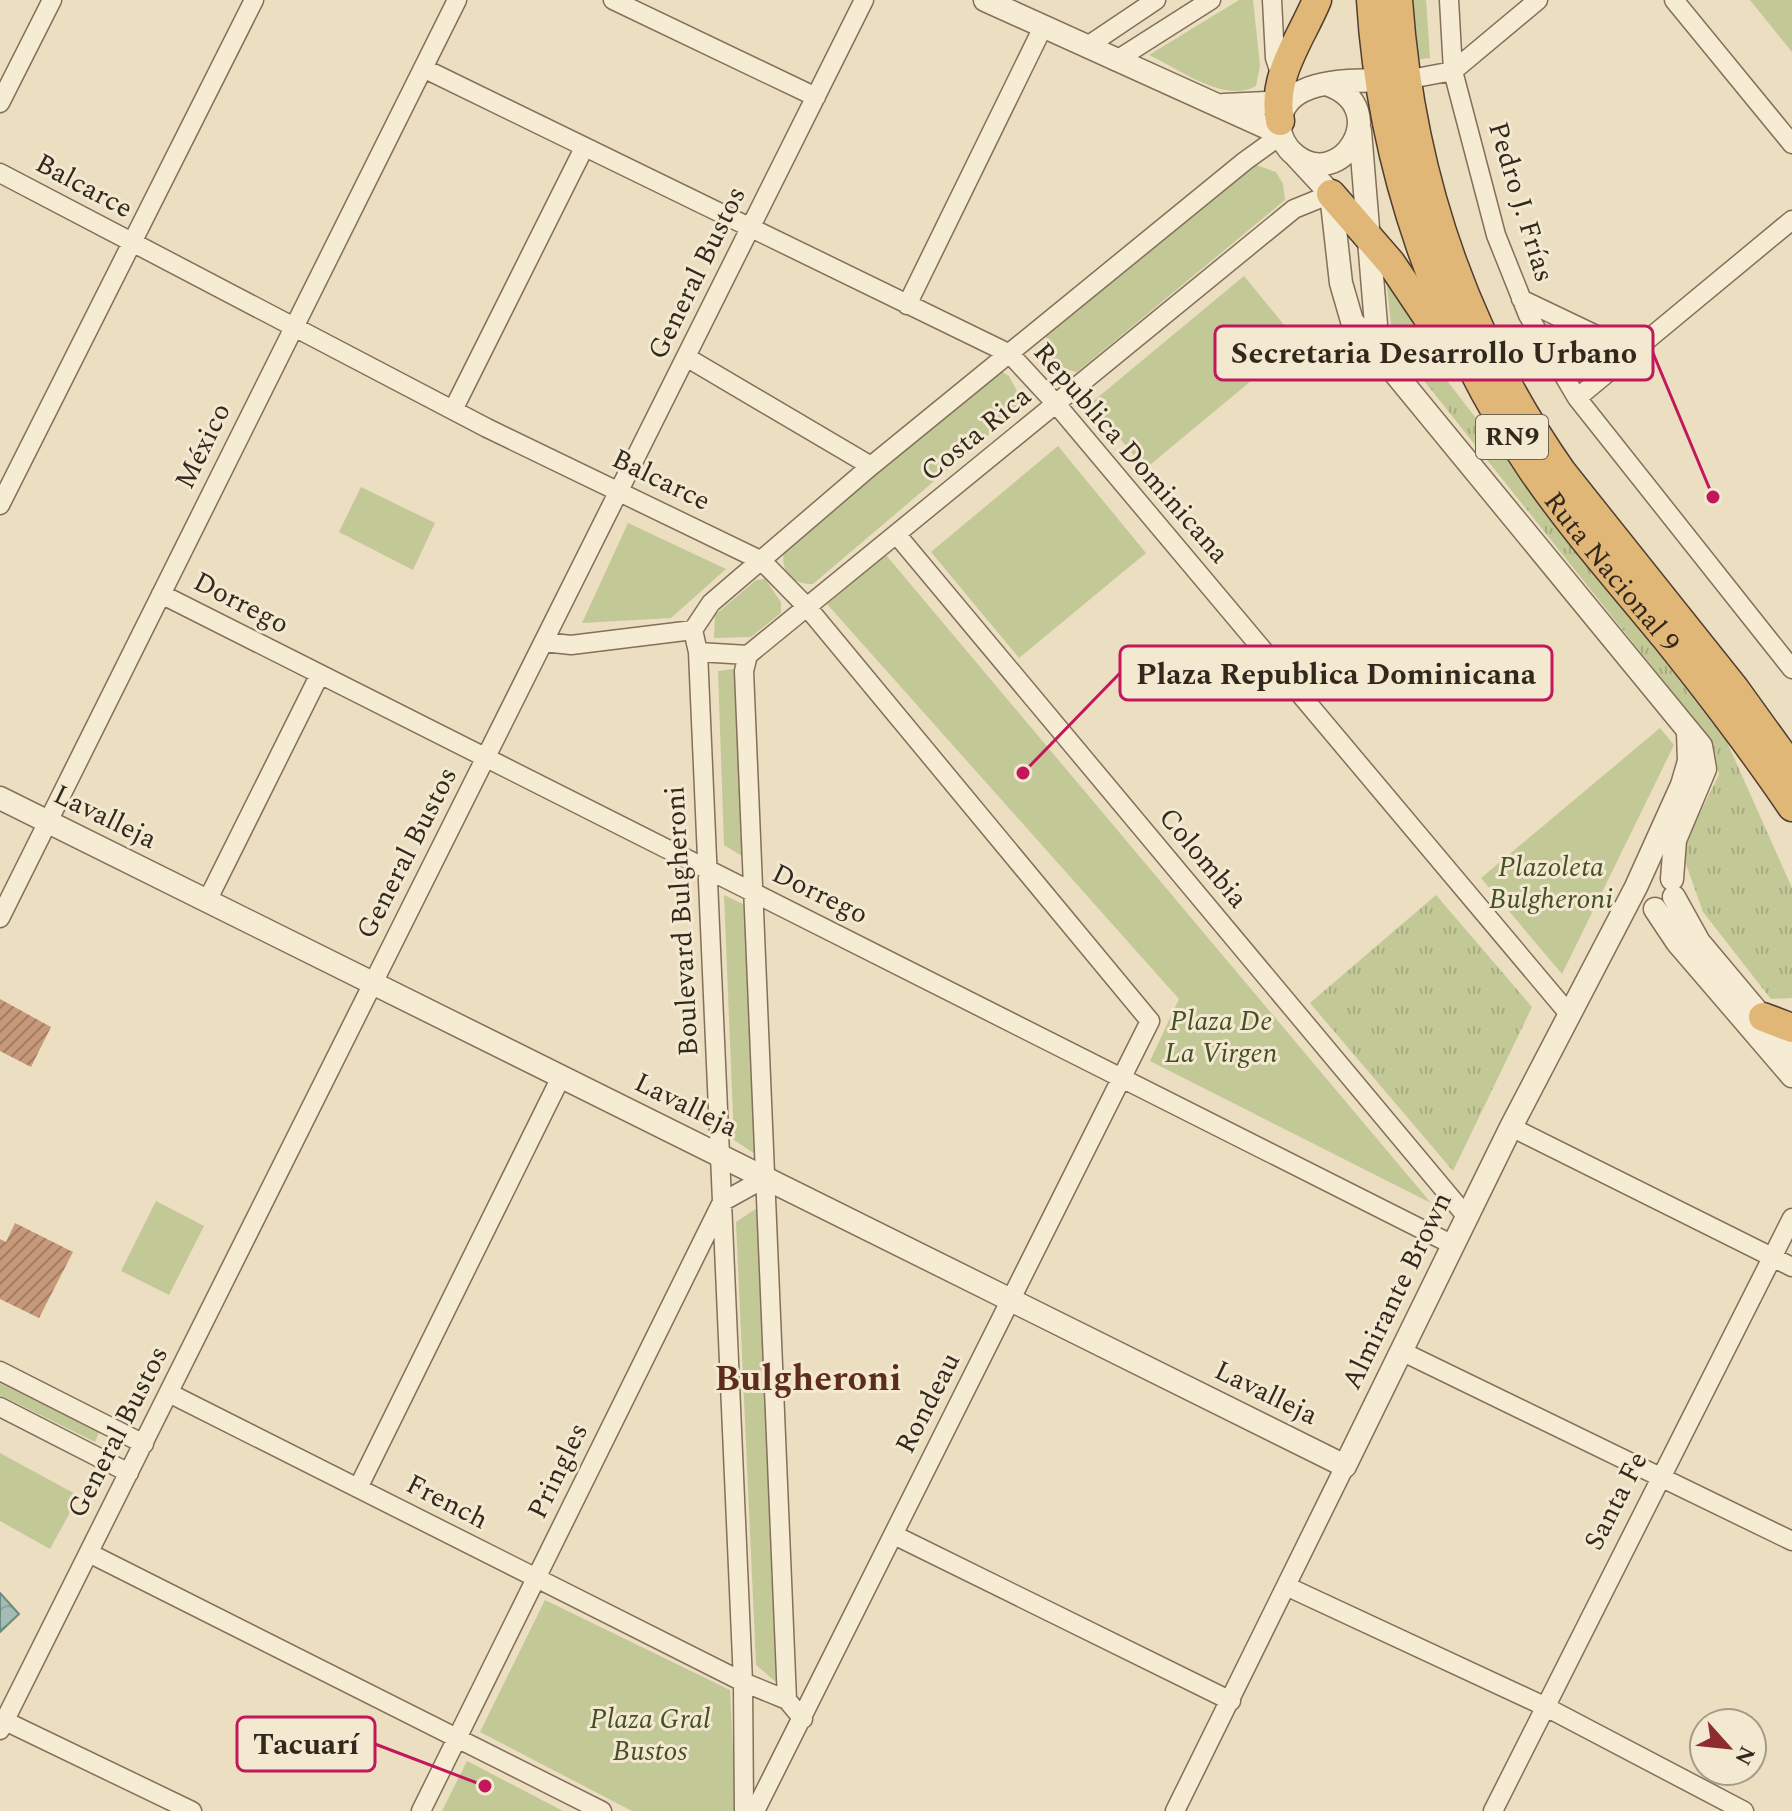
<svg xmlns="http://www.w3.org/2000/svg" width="1792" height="1811" viewBox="0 0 1792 1811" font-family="Spectral,serif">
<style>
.grass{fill:url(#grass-tufts)}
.green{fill:#c2c896}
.water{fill:url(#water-waves);stroke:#6b8a82;stroke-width:2}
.building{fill:url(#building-hatch)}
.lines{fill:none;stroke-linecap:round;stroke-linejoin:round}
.minor-casing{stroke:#836f5a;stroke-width:21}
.tertiary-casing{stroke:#836f5a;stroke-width:25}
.trunk-casing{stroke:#513e2e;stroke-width:31}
.minor{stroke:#f6ebd3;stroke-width:18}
.tertiary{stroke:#f6ebd3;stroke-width:22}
.trunk{stroke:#e1b778;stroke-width:28}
.labels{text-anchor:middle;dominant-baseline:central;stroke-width:6;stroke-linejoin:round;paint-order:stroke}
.shield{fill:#f3e8d0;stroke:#6d6253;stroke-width:2}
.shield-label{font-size:26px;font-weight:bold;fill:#33281d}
.street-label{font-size:28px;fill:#33281d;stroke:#f3e8d0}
.park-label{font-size:28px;font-style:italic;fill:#444f25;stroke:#f3e8d0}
.district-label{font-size:36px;font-weight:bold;fill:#5d2c1f;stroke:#f3e8d0}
.leader{fill:none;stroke:#c2185b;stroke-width:3}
.callout-dot{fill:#c2185b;stroke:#f3e8d0;stroke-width:3}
.callout{fill:#f3e8d0;stroke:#c2185b;stroke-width:3}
.callout-label{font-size:30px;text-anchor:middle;font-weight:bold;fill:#33281d}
</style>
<defs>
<pattern id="grass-tufts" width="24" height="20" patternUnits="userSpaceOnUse" patternTransform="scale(2)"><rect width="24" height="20" fill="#c2c896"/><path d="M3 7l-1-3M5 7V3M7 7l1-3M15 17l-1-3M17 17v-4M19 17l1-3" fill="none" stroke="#a7ac81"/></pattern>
<pattern id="water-waves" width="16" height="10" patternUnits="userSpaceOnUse" patternTransform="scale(2)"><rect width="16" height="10" fill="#a3bdb5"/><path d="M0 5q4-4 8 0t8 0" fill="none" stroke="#8da29b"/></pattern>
<pattern id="building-hatch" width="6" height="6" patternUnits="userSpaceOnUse" patternTransform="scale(2)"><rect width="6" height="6" fill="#c79979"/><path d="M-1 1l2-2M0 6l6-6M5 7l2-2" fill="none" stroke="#a27d63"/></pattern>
</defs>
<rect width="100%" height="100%" fill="#ebdec1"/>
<path class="grass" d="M1385 269 1448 382 1727 742 1792 888V998L1771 999 1703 912 1681 850 1719 775 1713 743 1393 342Z
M1436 895 1532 1007 1453 1171 1310 1003Z"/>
<path class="green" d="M1239 0H1253L1260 66 1256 86C1225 104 1179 69 1149 55Z
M1408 0H1426L1430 58 1412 60Z
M1750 0H1792V52Z
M1256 165 1276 172 1283 184 1285 200 1077 372 1046 365V335Z
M1244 276 1298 342 1145 469 1091 403Z
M996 368 1009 376 1022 401 1019 409 813 584C792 584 780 572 784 551Z
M1058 446 1146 553 1019 658 931 552Z
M361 487 435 523 413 570 339 532Z
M628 523 726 569 671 618 582 623Z
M886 555 1431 1203 1150 1061 1179 999 827 604Z
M765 579 781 602V613L751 637 714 638 715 615 756 580Z
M734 669 745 858 724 845 718 671Z
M1660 728 1674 745 1562 974 1481 878Z
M724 895 747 906 755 1154 734 1140Z
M156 1201 204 1226 169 1295 121 1271Z
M757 1208 776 1682 756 1665 736 1222Z
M0 1383 99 1432 95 1442 0 1395Z
M0 1453 79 1496 50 1549 0 1521Z
M545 1600 730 1690 736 1811H632L480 1732Z
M467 1761 563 1811H442Z"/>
<path class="water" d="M0 1593 19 1614 0 1632Z"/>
<path class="building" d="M0 999 51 1027 31 1067 0 1051Z
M15 1223 73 1252 39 1318 0 1299V1239L6 1242Z"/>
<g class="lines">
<defs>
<path id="minor" d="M613 0 816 97
M1272 0 1275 58 1281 76
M1449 0 1453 71 1496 235 1528 315 1577 398 1792 669
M1674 0 1792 144
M1086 47 1156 0
M1115 61 1211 0
M423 68 1010 354 1057 405 1569 1014
M1405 80 1453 71 1538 0
M0 103 52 0
M1281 135 1245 161 871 466 711 603 693 630 698 652 748 655 1294 209 1331 194
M0 173 487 428 762 561 807 607 1150 1021 755 1811
M1521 299 1632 352
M907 305 1043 27
M686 357 871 466
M1577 398 1792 220
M453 410 584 148
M0 505 254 0
M897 535 1467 1217
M161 594 1453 1245
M544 642 571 645 693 630
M698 652 743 1682 744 1811
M748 655 744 671 787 1700 803 1719
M207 901 320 674
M0 918 457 0
M1511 1127 1792 1267
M1401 1351 1792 1541
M0 1371 144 1444
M169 1393 743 1682 787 1700
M0 1407 129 1473
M358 1488 561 1077
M894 1535 1231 1701
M89 1553 602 1811
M1286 1586 1544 1706 1744 1811
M5 1721 192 1811
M0 1730 864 0
M421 1811 722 1202 767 1177
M1175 1811 1345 1466
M1493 1811 1792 1218"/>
<path id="tertiary" d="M985 0 1281 134
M1329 85C1393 109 1341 192 1295 155 1286 148 1279 136 1280 123 1283 75 1358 81 1394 80
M1224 105 1287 102
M1360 131 1378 349
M1294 154 1331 194 1341 283 1352 321 1701 746 1705 769 1675 840 1672 879
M0 798 1345 1466 1511 1127 1636 887 1682 785 1689 761 1688 732
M1674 897 1699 942 1792 1053
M1655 909 1677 942 1792 1076"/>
<g id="trunk">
<path id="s1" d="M1371 0C1381 166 1439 333 1533 471 1573 529 1620 582 1665 637 1709 692 1752 748 1792 807"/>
<path d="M1398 0C1410 171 1463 331 1562 472L1735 689 1792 768"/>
<path d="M1280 121C1271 76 1301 39 1317 0"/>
<path d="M1331 194 1391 263 1444 342"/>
<path d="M1763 1017 1792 1028"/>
</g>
</defs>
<use href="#minor" class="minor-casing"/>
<use href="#tertiary" class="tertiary-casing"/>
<use href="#trunk" class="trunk-casing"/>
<use href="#minor" class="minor"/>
<use href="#tertiary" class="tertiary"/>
<use href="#trunk" class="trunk"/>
</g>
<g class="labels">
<rect class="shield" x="1476" y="415" width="72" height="44" rx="6"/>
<g class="shield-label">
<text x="1512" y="437">RN9</text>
</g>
<g class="street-label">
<text transform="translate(84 186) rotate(28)">Balcarce</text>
<text transform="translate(1521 202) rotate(73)">Pedro J. Frías</text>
<text transform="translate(697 273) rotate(-64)">General Bustos</text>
<text transform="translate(976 434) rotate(-39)">Costa Rica</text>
<text transform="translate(203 446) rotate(-64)">México</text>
<text transform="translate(1131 453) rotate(49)">Republica Dominicana</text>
<text transform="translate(661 480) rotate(26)">Balcarce</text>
<text stroke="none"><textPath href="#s1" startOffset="632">Ruta Nacional 9</textPath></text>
<text transform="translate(241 603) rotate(27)">Dorrego</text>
<text transform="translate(105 817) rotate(26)">Lavalleja</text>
<text transform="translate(407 853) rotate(-63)">General Bustos</text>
<text transform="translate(1203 858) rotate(50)">Colombia</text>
<text transform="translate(820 894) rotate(26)">Dorrego</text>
<text transform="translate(682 921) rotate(-93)">Boulevard Bulgheroni</text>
<text transform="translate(686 1105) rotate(26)">Lavalleja</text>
<text transform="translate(1397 1291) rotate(-64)">Almirante Brown</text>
<text transform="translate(1266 1393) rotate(26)">Lavalleja</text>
<text transform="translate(928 1403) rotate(-63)">Rondeau</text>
<text transform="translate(118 1432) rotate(-63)">General Bustos</text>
<text transform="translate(558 1471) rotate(-64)">Pringles</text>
<text transform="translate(1616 1501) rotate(-63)">Santa Fe</text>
<text transform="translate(447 1502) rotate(27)">French</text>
</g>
<g class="park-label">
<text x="1551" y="867">Plazoleta<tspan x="1551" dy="32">Bulgheroni</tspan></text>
<text x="1221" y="1021">Plaza De<tspan x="1221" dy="32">La Virgen</tspan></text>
<text x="650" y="1719">Plaza Gral<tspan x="650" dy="32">Bustos</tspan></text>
</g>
<g class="district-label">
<text x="808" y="1379">Bulgheroni</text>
</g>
</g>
<path class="leader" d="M1713 497L1653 353M1023 773L1120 673M485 1786L375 1744"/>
<g class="callout-dot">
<circle cx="1713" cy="497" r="8"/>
<circle cx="1023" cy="773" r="8"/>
<circle cx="485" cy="1786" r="8"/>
</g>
<g class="callout">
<rect x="1215" y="326" width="438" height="54" rx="8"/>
<rect x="1120" y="646" width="432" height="54" rx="8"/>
<rect x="237" y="1717" width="138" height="54" rx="8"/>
</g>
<g class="callout-label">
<text x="1434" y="363">Secretaria Desarrollo Urbano</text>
<text x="1336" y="684">Plaza Republica Dominicana</text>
<text x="306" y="1754">Tacuarí</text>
</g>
<g transform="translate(1728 1747) rotate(117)"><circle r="38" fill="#f3e8d0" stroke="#a69b88" stroke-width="2"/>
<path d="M0-6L14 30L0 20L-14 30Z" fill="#8e2d2f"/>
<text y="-12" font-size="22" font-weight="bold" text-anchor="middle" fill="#33281d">N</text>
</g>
</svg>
